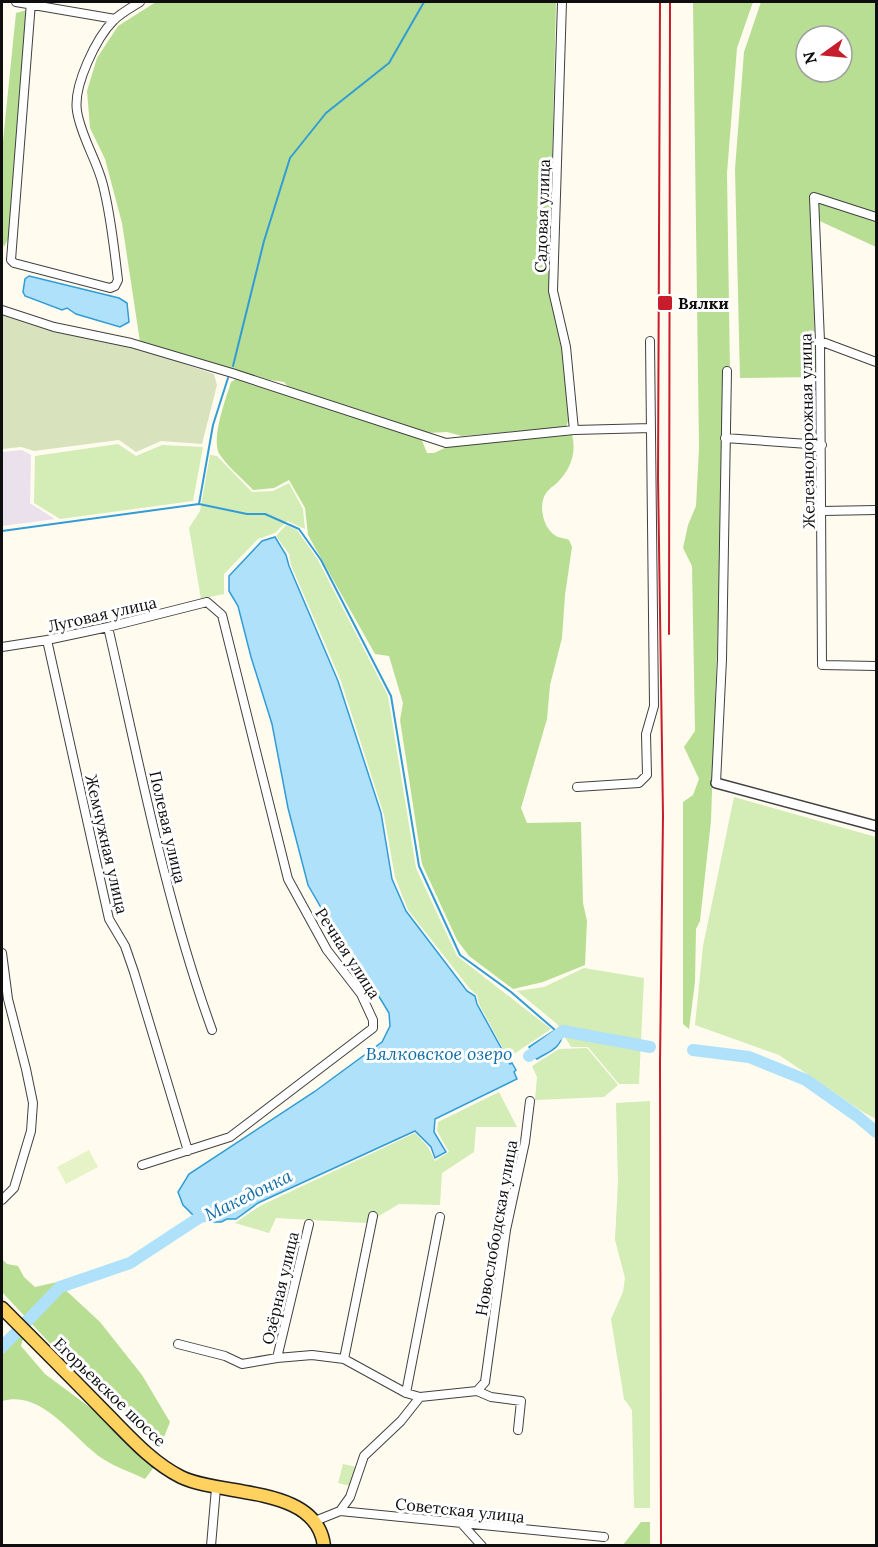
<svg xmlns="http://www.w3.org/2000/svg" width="878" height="1547" viewBox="0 0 878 1547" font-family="Lora,serif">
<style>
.industrial{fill:#ebe1ed}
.green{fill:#d4ecb5}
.forest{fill:#b8de93;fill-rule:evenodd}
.cemetery{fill:#d8e3bd}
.pitch{fill:#e6f3c7}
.water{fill:#afe1fa;stroke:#319cd6;stroke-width:1.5}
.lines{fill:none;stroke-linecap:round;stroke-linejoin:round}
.stream{stroke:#319cd6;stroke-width:2}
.river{stroke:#afe1fa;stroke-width:12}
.minor-casing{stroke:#414141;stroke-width:10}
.tertiary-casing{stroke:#414141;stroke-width:12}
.primary-casing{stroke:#1f1f1f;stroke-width:15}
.minor{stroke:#fff;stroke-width:8}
.tertiary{stroke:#fff;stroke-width:9}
.primary{stroke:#ffd15e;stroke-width:12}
.rail{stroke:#c71c2c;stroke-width:2}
.poi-dot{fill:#c71c2c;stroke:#fff;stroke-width:2}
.labels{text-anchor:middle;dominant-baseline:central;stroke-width:6;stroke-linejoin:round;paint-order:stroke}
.street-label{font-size:16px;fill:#0e0e0e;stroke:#fff}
.poi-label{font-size:16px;font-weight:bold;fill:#0e0e0e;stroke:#fff;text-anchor:start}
.water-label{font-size:18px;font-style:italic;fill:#0e6ca8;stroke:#fff}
</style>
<rect width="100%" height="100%" fill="#fffbee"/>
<path class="industrial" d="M22 450 31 455 30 503 55 519 2 526V452Z"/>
<path class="green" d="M118 444 136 456 162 445 203 447 193 501 60 519 34 503 35 456Z
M210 455 217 456 252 492 273 491 289 483 303 509 305 529 287 521 275 533 258 539 224 574V594L201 599 189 528 200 511Z
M286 525 297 530 318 560 388 696 416 868 457 956 551 1029 508 1058 479 1004 477 995 470 989 408 910 395 877 384 815 341 681 291 565 289 554 276 536Z
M734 797 876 837V1119L863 1112 779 1055 695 1025 703 946Z
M584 968 644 978 639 1084H619L588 1047H571L557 1024 517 991 544 987Z
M587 1048 618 1085 604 1097 535 1100 537 1077 532 1066 559 1049Z
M499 1092 517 1127H476L474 1152 442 1173 440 1205 399 1204 367 1223 276 1218 269 1233 235 1223 260 1206 415 1133 428 1147 435 1161 449 1152 437 1131 438 1122Z
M650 1101V1508H634L632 1410 624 1399 611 1319 623 1292 625 1278 615 1240 618 1181 616 1103Z
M343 1464 356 1467 350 1486 338 1483Z"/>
<path class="forest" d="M156 2H556L549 292 562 348 569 418 566 427 462 436 447 432 427 433 291 390 284 382 270 380 140 342 122 223 105 159 90 128 87 91 97 58 118 26Z
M693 2H753L737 48 727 173 731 440 718 620 711 821 700 921 696 929 695 982 689 1029 683 1024V802L693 795 699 779 684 747 695 731 692 566 683 548 688 525 696 506 699 448Z
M761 2H876V247L811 217 816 377 740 378 735 169 744 52ZM806 36H842V72H806Z
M27 10 10 235 4 247 2 241V151L16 13Z
M236 379H242L421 438 427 453H434L449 446 572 435C577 453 570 470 557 483 552 487 547 490 544 497 539 509 544 529 556 536 559 538 565 538 569 540L572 547 565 595 562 638 550 685 547 719 521 808 527 823 581 822 583 903 587 921 585 965 543 982 513 989 469 956 457 940 422 864 400 720 403 703 389 656 375 654 308 535 305 508 289 480 274 488 253 490C243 479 229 468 220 455 210 441 226 398 231 382Z
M2 1259 7 1264 18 1266 24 1277 35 1287 57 1282 100 1322 142 1375 170 1422 162 1442H155L73 1368 2 1292Z
M18 1335 23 1339 21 1346 45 1374 103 1417 154 1467 145 1479C131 1472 115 1467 103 1459 73 1439 43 1389 2 1401V1355Z
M641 1522H650V1545H623Z"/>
<path class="cemetery" d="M2 315 32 325 145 351 214 374 217 385 202 444 161 441 136 452 119 440 34 451 21 447 2 449Z"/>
<path class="pitch" d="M89 1150 98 1167 66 1184 57 1167Z"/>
<path class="water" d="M29 276 119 298 127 303 129 322 120 327 76 314 67 308 62 310 25 296 23 292 25 279Z
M275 537 286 555 289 566 338 681 381 813 392 879 406 911 467 991 475 996 477 1004 510 1064 512 1063 516 1070 514 1072 517 1079 435 1119 434 1132 446 1152 435 1158 431 1147 415 1131 258 1203 236 1219H227L221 1222H210L197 1219 183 1205 178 1192 189 1174 314 1092 382 1042 390 1026 389 1013 372 985 346 951 308 885 288 808 272 724 251 657 238 606 229 591V576L262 541Z
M555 1030 563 1031C562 1048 550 1051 537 1059L534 1057 531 1059 527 1053 531 1050 529 1047Z"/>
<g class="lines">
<path class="stream" d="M233 366 264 241 290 158 326 113 389 63 424 2
M199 504 213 425 228 378
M2 531 199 504 247 514H265L299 529 321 560 391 696 419 866 460 955 511 992 555 1030"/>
<path class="river" d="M693 1050 749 1057 806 1080 857 1116 876 1132
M529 1056 563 1031 650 1047
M2 1347 60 1287 130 1263 197 1219 211 1212"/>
<defs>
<path id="minor" d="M16 2 115 19
M31 2 11 260 14 263 110 288 115 286 118 280C114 248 111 216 103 185 97 160 81 137 77 111 73 86 96 38 114 20 121 13 132 7 140 2
M562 2 553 291 566 347 574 430
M876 217 814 197 820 341 822 665 876 666
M2 310 54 327 131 343 232 373 446 443 574 430 651 428
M820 341 876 362
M725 438 822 445
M822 511 876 510
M108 627C139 762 165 900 212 1030
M47 640 109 919 125 946 134 972 188 1151
M2 647 47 640 108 627 207 602 222 615 288 879 327 950 361 994 373 1020V1028L230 1137 142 1165
M716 783 722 659 727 371
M577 787 639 783 647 775 646 734 654 706 650 341
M2 953 8 999 26 1069 33 1103 31 1131 14 1188 2 1200
M178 1344 225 1356 242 1364 277 1358 312 1355 344 1359 406 1393 420 1397
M277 1358 309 1224
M344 1359 373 1216
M477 1391 485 1382 506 1230 525 1142 530 1101
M477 1391 491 1397 521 1401 518 1430
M406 1393 440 1217
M340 1511 350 1497 364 1456 401 1421 420 1397 477 1391
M315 1521 340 1511 604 1537
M463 1525 482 1546
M211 1546 216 1488"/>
<path id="tertiary" d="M716 783 876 826"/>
<path id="primary" d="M2 1308C36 1342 71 1377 105 1412 128 1435 151 1462 181 1477 223 1497 317 1485 324 1546"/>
</defs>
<use href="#minor" class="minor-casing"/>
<use href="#tertiary" class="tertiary-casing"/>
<use href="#primary" class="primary-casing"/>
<use href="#minor" class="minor"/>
<use href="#tertiary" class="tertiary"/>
<use href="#primary" class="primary"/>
<path class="rail" d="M660 2 658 477 663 816 660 1063 661 1546
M669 634 670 2"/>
</g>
<rect class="poi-dot" x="657" y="295" width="16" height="16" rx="3"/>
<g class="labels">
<g class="street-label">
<text transform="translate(542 216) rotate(-88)">Садовая улица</text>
<text transform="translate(807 431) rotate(-91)">Железнодорожная улица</text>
<text transform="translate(102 614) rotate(-13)">Луговая улица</text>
<text transform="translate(168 827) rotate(77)">Полевая улица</text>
<text transform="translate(107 844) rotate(77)">Жемчужная улица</text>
<text transform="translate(348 953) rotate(57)">Речная улица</text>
<text transform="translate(496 1228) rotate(-80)">Новослободская улица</text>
<text transform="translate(280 1288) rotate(-77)">Озёрная улица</text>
<text transform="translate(110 1392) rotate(44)">Егорьевское шоссе</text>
<text transform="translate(460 1510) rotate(6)">Советская улица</text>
</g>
<g class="poi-label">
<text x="678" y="303">Вялки</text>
</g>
<g class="water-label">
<text x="439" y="1053">Вялковское озеро</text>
<text transform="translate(248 1195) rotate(-26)">Македонка</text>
</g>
</g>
<rect width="878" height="1547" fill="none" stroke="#0e0e0e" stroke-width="6"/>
<g transform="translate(824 54) rotate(255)"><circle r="28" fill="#ffffff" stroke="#9f9f9f" stroke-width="1.5"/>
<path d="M0-4.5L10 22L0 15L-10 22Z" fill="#c71c2c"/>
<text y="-9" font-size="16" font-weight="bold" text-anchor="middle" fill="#0e0e0e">N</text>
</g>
</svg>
